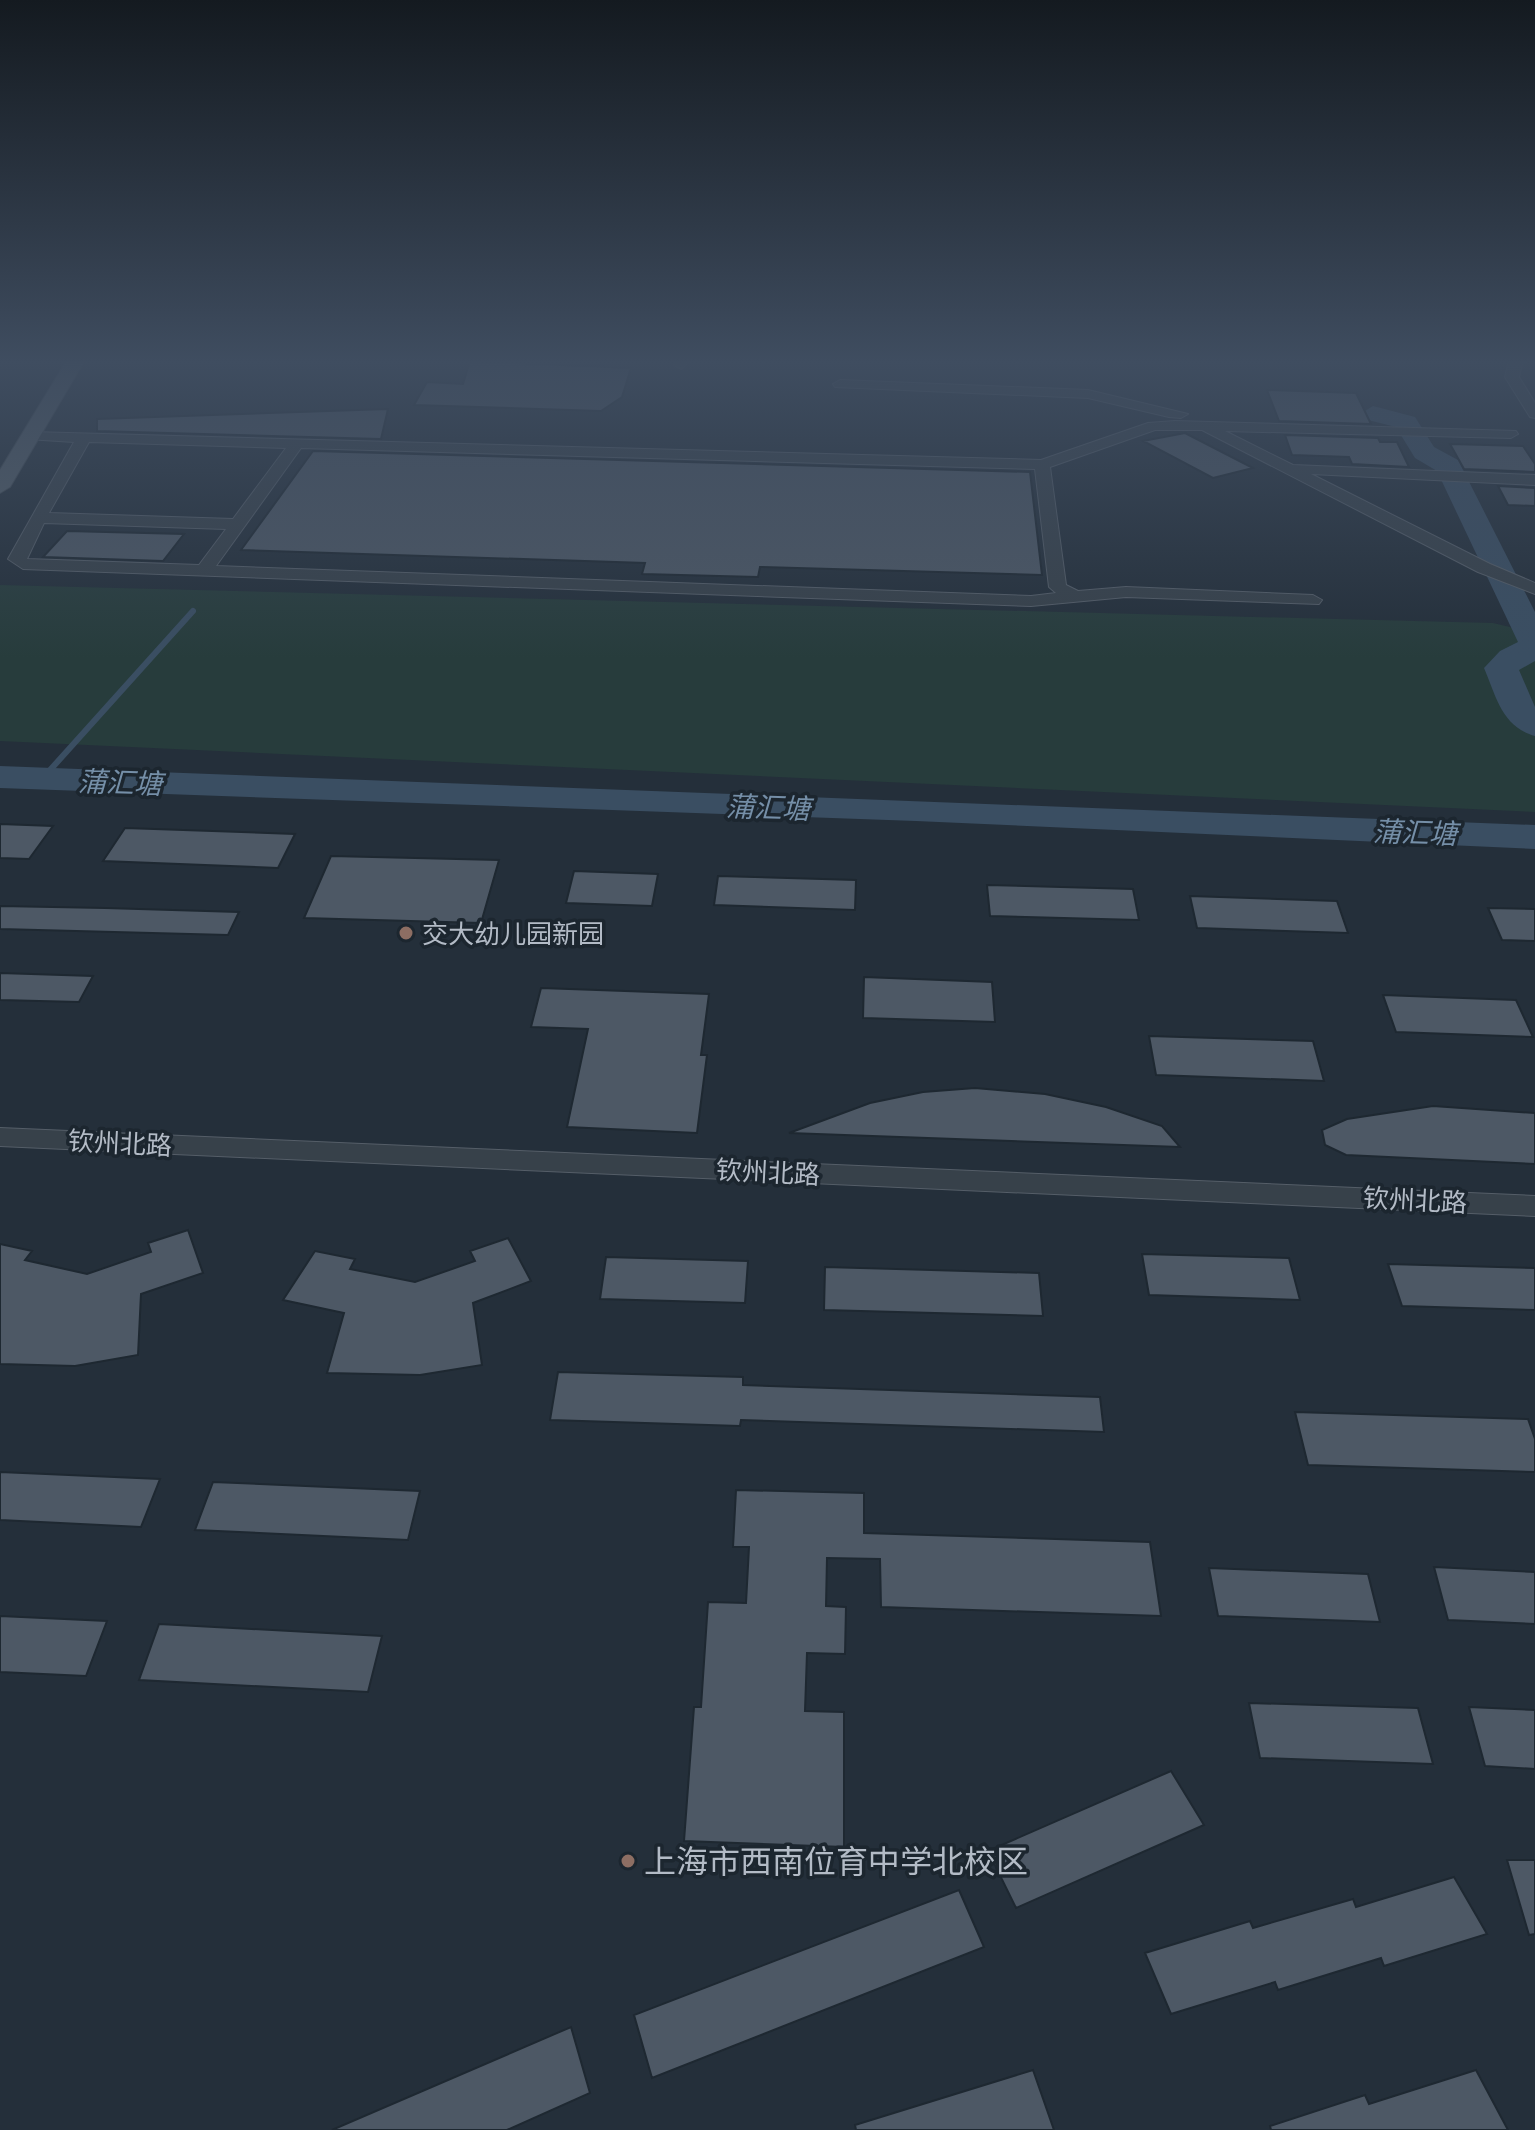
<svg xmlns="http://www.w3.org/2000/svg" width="1535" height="2130" viewBox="0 0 1535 2130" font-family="Ubuntu,'Noto Sans SC',sans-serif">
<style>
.green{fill:#273c3c}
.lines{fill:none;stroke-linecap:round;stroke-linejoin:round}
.stream{stroke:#3a4e62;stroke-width:6}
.river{fill:#3a4e62;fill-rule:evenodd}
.building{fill:#4d5865;stroke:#1e2831;stroke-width:2}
.minor-casing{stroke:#555e68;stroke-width:2}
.major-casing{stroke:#404a53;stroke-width:2}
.minor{fill:#37414a;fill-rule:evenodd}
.major{fill:#55606a;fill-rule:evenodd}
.education-dot{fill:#8d6e63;stroke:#1c262f;stroke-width:3}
.labels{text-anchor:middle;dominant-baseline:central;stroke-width:7;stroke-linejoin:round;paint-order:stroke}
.poi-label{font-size:26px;fill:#b3bbc6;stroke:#1c262f;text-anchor:start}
.street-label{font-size:26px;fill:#b3bbc6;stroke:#1c262f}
.water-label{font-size:28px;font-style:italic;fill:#758fa8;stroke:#1c262f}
.near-poi-label{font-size:32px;fill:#b3bbc6;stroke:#1c262f;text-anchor:start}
</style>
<rect width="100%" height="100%" fill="#242f3a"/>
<path class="green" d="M0 585 1493 623 1535 633V812L0 741Z"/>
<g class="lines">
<path class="stream" d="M42 779 193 611"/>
<path class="river" d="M1373 406 1415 417 1434 447 1458 460 1535 612V661L1519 670 1535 707V736C1502 727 1496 696 1484 668L1500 651 1518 642 1437 471 1415 458 1396 427 1364 419 1360 414Z
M0 766 1535 825V849L916 821 0 788Z"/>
</g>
<path class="building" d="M470 361 631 368 622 397 601 411 414 405 427 382 463 384Z
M1267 390 1356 393 1371 424 1279 421Z
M388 409 381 439 97 431V419Z
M1185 433 1253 468 1213 478 1143 441Z
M1285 435 1378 438 1380 442H1397L1409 467 1352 464 1349 457 1292 455Z
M1450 444 1523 446 1535 464V472L1464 469Z
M313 451 1030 472 1042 575 760 567 758 577 642 574 645 563 241 550Z
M1498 486 1535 488V506L1508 505Z
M67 531 184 534 163 561 43 557Z
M0 824 53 826 29 859 0 858Z
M125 828 295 834 278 868 103 861Z
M331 856 499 860 481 923 304 918Z
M574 871 658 874 652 906 566 903Z
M718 876 856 880 855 910 714 905Z
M987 885 1133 889 1139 920 990 916Z
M1190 896 1337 901 1348 933 1197 928Z
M0 906 105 908 239 912 228 935 0 929Z
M1488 908 1535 909V941L1502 940Z
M0 973 93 976 79 1002 0 1000Z
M864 977 992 982 995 1022 863 1018Z
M541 988 709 994 701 1055H707L697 1133 567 1127 588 1029 531 1027Z
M1383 995 1516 1000 1533 1037 1396 1032Z
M1149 1036 1313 1041 1324 1081 1156 1075Z
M975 1088 1045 1094 1106 1107 1162 1126 1180 1147 789 1133 870 1103 923 1092Z
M1433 1106 1535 1113V1164L1346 1155 1325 1145 1322 1130 1347 1119Z
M188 1230 203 1273 141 1294 138 1355 75 1366 0 1364V1244L32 1251 25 1260 87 1274 151 1252 148 1243Z
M508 1238 531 1281 473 1303 482 1365 420 1375 327 1373 344 1313 283 1300 315 1251 355 1259 350 1269 415 1282 475 1261 470 1251Z
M1142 1254 1289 1258 1300 1300 1149 1295Z
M606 1257 748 1261 745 1303 600 1299Z
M1388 1264 1535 1268V1310L1402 1306Z
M825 1267 1039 1273 1043 1316 824 1310Z
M558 1372 743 1377V1385L1100 1397 1104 1432 741 1420 740 1426 550 1420Z
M1295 1412 1528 1419 1535 1439V1472L1308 1465Z
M0 1472 160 1479 141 1527 0 1520Z
M213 1482 420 1491 408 1540 195 1530Z
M736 1490 864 1493V1533L1150 1542 1161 1616 881 1607 880 1559 827 1558 826 1606 846 1607 845 1654 807 1653 805 1711 844 1712V1847L684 1841 694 1707H701L708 1602 746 1603 749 1547H733Z
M1434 1567 1535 1572V1624L1448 1620Z
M1209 1568 1368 1574 1380 1622 1218 1616Z
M0 1616 107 1621 86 1676 0 1672Z
M159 1624 382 1636 368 1692 139 1680Z
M1249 1703 1418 1708 1433 1764 1260 1758Z
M1469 1707 1535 1710V1769L1485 1766Z
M1171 1771 1204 1825 1016 1908 988 1851Z
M1507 1860H1535V1934L1529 1935Z
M1454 1877 1487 1934 1384 1966 1381 1958 1278 1990 1275 1982 1171 2014 1145 1953 1250 1921 1253 1928 1353 1899 1356 1907Z
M959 1890 984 1947 652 2078 634 2015Z
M571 2027 590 2093 507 2130H332Z
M1033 2070 1054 2130H856L855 2125Z
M1476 2070 1508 2130H1271L1270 2126 1365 2095 1369 2104Z"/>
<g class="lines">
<defs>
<path id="minor" d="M677 360H691L681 369 674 365Z
M1509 360H1523L1519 377 1535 403V418L1530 417 1505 377Z
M840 380 1088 390 1188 414 1181 418 1169 417 1088 398 835 387 833 384Z
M1175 421 1516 431 1518 434 1511 438 1225 431 1293 465 1535 475V485L1311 474 1490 564 1535 583V594L1478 572 1202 430H1155L1050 467 1066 585 1078 591 1126 587 1313 595 1322 600 1319 604 1126 597 1031 606 23 569 8 559 74 442 27 439V433L32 432 1041 460 1148 423ZM89 442 286 448 233 519 49 513ZM301 448 1035 469 1049 587 1056 593 1031 596 216 566ZM44 523 226 529 199 565 27 559Z
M0 1128 1535 1196V1216L0 1146Z"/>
<path id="major" d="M67 360H85L10 487 0 493V470Z"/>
</defs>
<use href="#minor" class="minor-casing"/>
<use href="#major" class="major-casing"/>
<use href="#minor" class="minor"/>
<use href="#major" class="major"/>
</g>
<linearGradient id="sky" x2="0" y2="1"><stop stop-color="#141a20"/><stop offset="0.55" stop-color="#3f4d60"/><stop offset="1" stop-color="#3f4d60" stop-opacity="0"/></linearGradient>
<rect width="1535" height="658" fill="url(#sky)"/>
<g class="education-dot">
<circle cx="406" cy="933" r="8"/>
<circle cx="628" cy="1861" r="8"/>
</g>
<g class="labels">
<g class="poi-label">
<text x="422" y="933">交大幼儿园新园</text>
</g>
<g class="street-label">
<text transform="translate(120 1143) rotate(3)">钦州北路</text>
<text transform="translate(768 1172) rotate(3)">钦州北路</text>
<text transform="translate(1415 1200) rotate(3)">钦州北路</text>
</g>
<g class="water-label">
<text transform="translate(120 782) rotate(2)">蒲汇塘</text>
<text transform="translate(768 807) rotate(2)">蒲汇塘</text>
<text transform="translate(1415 832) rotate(2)">蒲汇塘</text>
</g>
<g class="near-poi-label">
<text x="644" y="1861">上海市西南位育中学北校区</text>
</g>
</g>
</svg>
